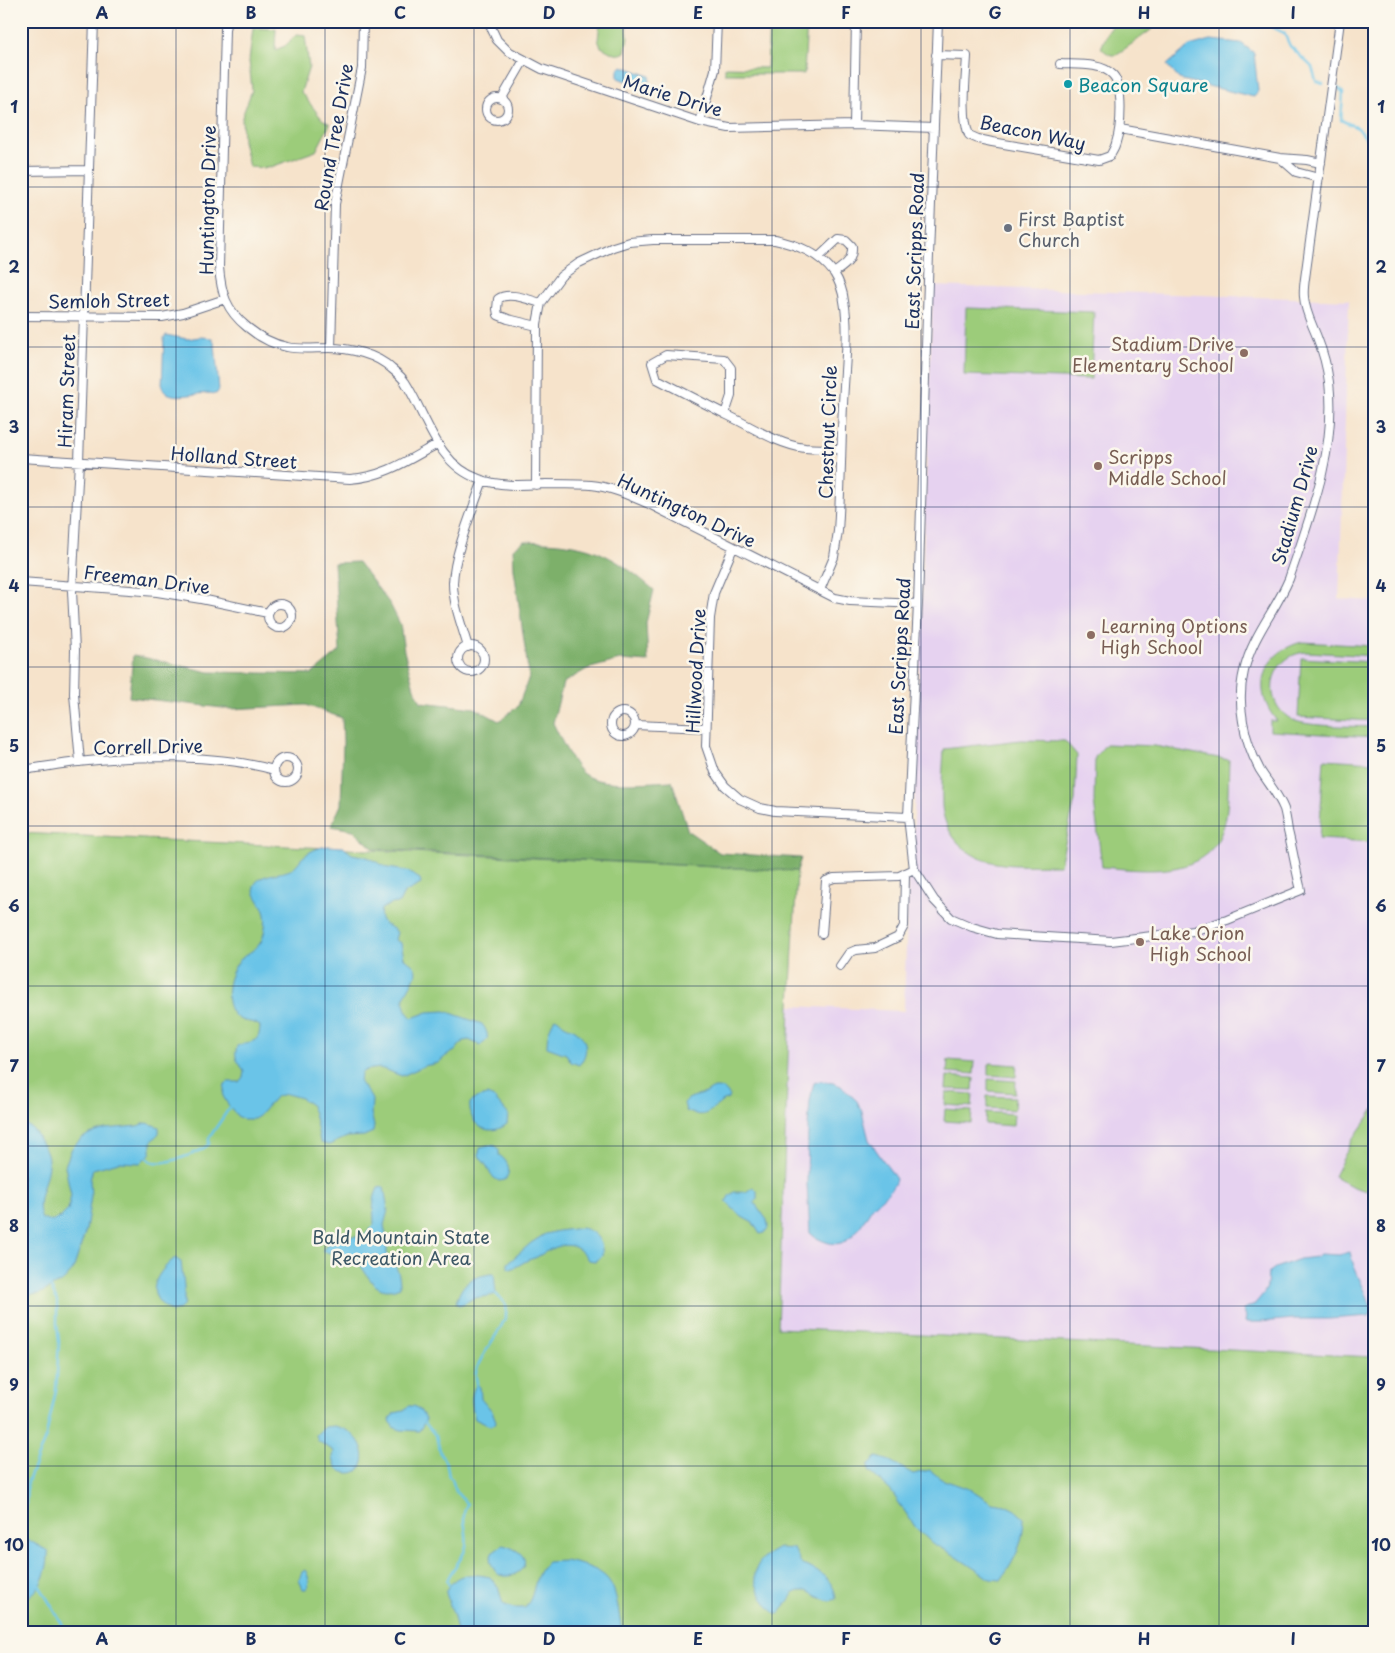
<svg xmlns="http://www.w3.org/2000/svg" width="1395" height="1653" viewBox="0 0 1395 1653" font-family="'Playpen Sans',sans-serif">
<style>
.built{fill:#e6d2f0}
.green{fill:#9ccc7a;stroke:#5c7e6c}
.forest{fill:#7db06a;stroke:#4c7064}
.water{fill:#6bc4e8;stroke:#437aa3}
.lines{fill:none;stroke-linecap:round;stroke-linejoin:round}
.stream{stroke:#6bc4e8;stroke-width:2.5}
.minor-casing{stroke:#686e84;stroke-width:10}
.minor{stroke:#fff;stroke-width:8}
.grid{fill:none;stroke:#1b2f5e;stroke-width:1;stroke-opacity:0.55}
.culture-dot{fill:#0f9aa8;stroke:#fbf7ec;stroke-width:2}
.worship-dot{fill:#6b7280;stroke:#fbf7ec;stroke-width:2}
.education-dot{fill:#8d6e63;stroke:#fbf7ec;stroke-width:2}
.labels{text-anchor:middle;dominant-baseline:central;stroke-width:5;stroke-linejoin:round;paint-order:stroke}
.culture-label{font-size:18px;fill:#0d838f;stroke:#fbf7ec;text-anchor:start}
.street-label{font-size:18px;fill:#1b2f5e;stroke:#fbf7ec}
.worship-label{font-size:18px;fill:#5b616d;stroke:#fbf7ec;text-anchor:start}
.education-label{font-size:18px;fill:#785e54;stroke:#fbf7ec;text-anchor:start}
.park-label{font-size:18px;fill:#3b5665;stroke:#fbf7ec}
.neatline{fill:none;stroke:#1b2f5e;stroke-width:2}
.grid-label{font-size:16px;text-anchor:middle;font-weight:bold;fill:#1b2f5e}
</style>
<rect width="100%" height="100%" fill="#fbf7ec"/>
<filter id="ink" filterUnits="userSpaceOnUse"><feTurbulence type="fractalNoise" baseFrequency=".02" numOctaves="2"/><feDisplacementMap in="SourceGraphic" scale="10" xChannelSelector="R" yChannelSelector="G"/><feConvolveMatrix kernelMatrix="1 2 1 2 8 2 1 2 1" color-interpolation-filters="sRGB"/></filter>
<filter id="wash" filterUnits="userSpaceOnUse"><feTurbulence type="fractalNoise" baseFrequency=".0096" numOctaves="4" result="noise"/><feDisplacementMap in="SourceGraphic" scale="20" xChannelSelector="R" yChannelSelector="G"/><feGaussianBlur stdDeviation="1.12" result="paint"/><feColorMatrix in="noise" values="0 0 0 0 0 0 0 0 0 0 0 0 0 0 0 0 0 1.4 0 .05"/><feComposite in="paint" operator="in"/></filter>
<g filter="url(#wash)">
<rect width="100%" height="100%" fill="#f6e3cb"/>
<path class="built" d="M933 286 1349 300 1339 599 1374 601V1357L778 1329 790 1006 904 1011 908 878 913 845Z"/>
<path class="green" d="M600 21H626L628 37 625 52C616 58 610 51 601 47L598 40Z
M769 21H807L804 74H725V67L767 68Z
M1116 21H1156C1155 23 1153 27 1152 29 1149 32 1118 54 1115 55 1109 56 1105 51 1101 48L1108 32Z
M253 28 276 29 275 50 285 46 296 35 305 36 309 67 301 92 322 119 330 124 316 151 268 168 249 167 243 141 242 117 252 90 249 61Z
M966 308 1094 312 1091 379 964 375Z
M1302 642 1374 646V656L1308 652C1270 653 1259 703 1293 720 1307 727 1356 726 1374 727V737L1270 731V721H1277C1250 689 1263 652 1302 642Z
M1301 658 1374 662V721L1298 717Z
M1021 740 1065 741 1077 755 1075 800 1060 865C1040 865 1006 867 988 861 963 854 944 832 942 806 941 787 943 768 944 749Z
M1106 744 1155 746 1229 760C1228 777 1229 805 1225 821 1212 880 1148 871 1102 867L1094 801 1095 757Z
M1324 759 1374 762V842L1319 839Z
M21 833 797 871 790 1006 778 1328 1374 1357V1632H21Z
M948 1060 975 1062 974 1074 947 1072Z
M989 1063 1017 1065 1016 1077 989 1075Z
M947 1076 974 1078 973 1090 946 1089Z
M988 1079 1016 1081 1015 1093 988 1091Z
M946 1092 973 1094 972 1107 945 1105Z
M987 1096 1015 1097 1014 1110 987 1108Z
M945 1109 972 1111 971 1123 944 1121Z
M1374 1109V1193L1353 1187 1334 1176 1353 1139Z
M986 1112 1014 1114 1013 1126 985 1124Z"/>
<path class="forest" d="M524 541C542 542 560 542 578 546 608 552 632 571 654 590L646 623 648 662 620 660 587 669 563 683 553 723C559 735 574 769 585 775 603 787 650 782 672 781L688 831 720 853 801 858 797 871 374 849 353 830 331 826 341 805 343 742 342 718 306 705 231 709 129 697 133 655 209 672 312 674 340 651 334 563 358 562 390 604 400 624 404 651 414 688 421 702 475 708 499 721 518 706 529 677 514 569 513 549Z"/>
<path class="water" d="M1211 40 1241 43 1254 53 1258 91 1254 97 1179 79 1167 65 1189 46Z
M622 66 650 76 649 84 641 87 618 78V70Z
M166 335 187 339 200 337 212 338 215 345 219 390 216 394C199 390 170 404 162 387L164 338Z
M328 846 343 847 352 854 367 857 388 868 407 871 420 879 421 884 404 893 399 903 391 904 381 909C378 926 388 923 397 932L395 940 401 943 404 958C407 961 411 963 414 966 424 981 389 995 412 1018L428 1012 445 1011 482 1024C488 1032 491 1041 480 1045L469 1040 463 1041 455 1051 446 1056 438 1063 424 1066 402 1076 380 1068 366 1070 361 1073 360 1083 370 1096 372 1100 371 1113 374 1126 373 1132 364 1136 347 1137 329 1145 321 1143 320 1141 314 1113 310 1104 301 1098 287 1094 276 1096 259 1116 254 1119H243L238 1117 227 1103 223 1096 225 1084 228 1082H239L243 1077 244 1072C239 1060 233 1061 237 1046 248 1040 260 1046 260 1026 252 1020 243 1023 236 1017 221 1003 228 974 239 961 247 952 260 949 263 937 265 929 267 919 264 911 262 903 252 894 254 887 257 873 280 875 290 870 295 867 298 863 301 859 308 852 318 847 328 846Z
M555 1018C560 1020 560 1022 564 1025 567 1027 572 1028 575 1030 588 1039 589 1053 579 1065L571 1062 566 1054 547 1047C547 1036 549 1028 555 1018Z
M820 1081 833 1083 841 1086 857 1101 862 1112 869 1140 896 1179C894 1191 879 1199 872 1208 861 1224 850 1251 826 1242 820 1240 814 1237 810 1233L807 1184 808 1127 810 1101 813 1086 814 1083Z
M715 1088C722 1088 725 1089 729 1095L728 1099C708 1108 710 1121 686 1111L684 1103C690 1096 695 1097 703 1094 708 1093 710 1089 715 1088Z
M487 1095 494 1098 508 1114 507 1124C489 1138 468 1126 470 1103L476 1098Z
M21 1123C33 1128 34 1129 40 1141 42 1145 46 1149 47 1154 53 1175 32 1198 42 1219L51 1221 61 1217 68 1210 71 1195 65 1166 72 1148 81 1139 89 1134 105 1129 137 1126 147 1123 159 1127V1133L151 1142V1153L140 1163 119 1162 93 1169 90 1180 91 1196 86 1230 73 1270 64 1280 39 1294 21 1296Z
M488 1145 496 1146 499 1150V1155C508 1161 512 1170 505 1180L499 1181C487 1174 492 1174 486 1165 481 1158 476 1156 481 1147Z
M384 1187 388 1210 384 1225 387 1243V1256C397 1266 400 1273 400 1287 375 1298 369 1276 357 1260L322 1251 328 1244 343 1237 363 1236 374 1225C374 1210 371 1203 378 1188Z
M753 1187 757 1191V1199L754 1202 767 1220 768 1228 764 1233 760 1234 753 1223 742 1217 726 1202 729 1196 734 1192H746Z
M581 1228C595 1230 604 1242 602 1256L595 1261 588 1260C574 1237 556 1245 537 1257 533 1259 529 1259 526 1261 521 1264 516 1267 511 1269L508 1268V1263L531 1243 545 1234 558 1231Z
M1350 1252C1354 1273 1367 1290 1372 1311L1369 1316 1329 1319H1293L1261 1322H1245L1246 1317 1243 1310 1245 1308 1253 1306 1264 1293 1267 1287 1268 1273 1275 1268 1300 1259 1316 1257 1320 1254 1339 1255Z
M175 1258 181 1262 184 1286V1305L180 1309 171 1311C143 1295 155 1274 175 1258Z
M490 1274H494L496 1294C490 1297 482 1296 475 1298 469 1300 465 1304 458 1305L456 1302C463 1282 469 1278 490 1274Z
M477 1384 480 1387 481 1398 492 1411 496 1421 495 1424 490 1426 475 1419C472 1408 469 1393 477 1384Z
M408 1406H414L420 1410 426 1420 419 1431 401 1430 393 1427 390 1420 394 1413 404 1411Z
M334 1426C376 1434 370 1488 337 1469L333 1458 334 1451 318 1441 316 1435 324 1427Z
M877 1457 890 1461 913 1474 930 1470 941 1479 972 1490 992 1503 1005 1505 1015 1510 1024 1518C1023 1544 1016 1558 1001 1580L990 1579 951 1553 932 1543 916 1528 891 1491 869 1471V1464Z
M21 1539 30 1541 48 1551C49 1568 40 1597 21 1599Z
M503 1545C546 1557 514 1584 498 1574 494 1571 492 1565 490 1561L492 1553Z
M780 1548 794 1549 802 1565C818 1570 835 1580 836 1599L830 1601 818 1597 807 1591H799L793 1594 780 1613H775C766 1606 757 1590 755 1579 753 1565 767 1552 780 1548Z
M565 1561C617 1571 614 1584 622 1632H457L454 1617 446 1593C454 1572 471 1573 490 1577L498 1587 503 1604 513 1608H525C538 1591 531 1578 547 1562Z
M305 1570C309 1575 310 1584 306 1589H303L299 1580 302 1572Z"/>
<g class="lines">
<path class="stream" d="M1260 21 1284 33 1290 46 1312 67 1316 81 1323 84
M1338 88 1343 93 1341 120 1358 128 1374 149
M145 1156C148 1158 149 1160 151 1161 163 1167 202 1152 209 1144V1138L230 1107
M477 1384C477 1380 475 1376 476 1372 479 1353 511 1323 506 1306 504 1302 500 1298 496 1294
M425 1423 436 1436 441 1454 447 1465 449 1477 452 1479 456 1492 467 1504C459 1518 469 1531 466 1546 464 1559 451 1569 447 1581L449 1585
M21 1533 25 1520 27 1484 46 1436 56 1390 59 1342 57 1324V1301L51 1288
M39 1585 67 1632"/>
</g>
</g>
<g filter="url(#ink)">
<g class="lines">
<defs>
<path id="minor" d="M227 21 225 29 219 267C221 293 226 310 247 327 258 336 272 344 287 347 300 350 315 348 329 348 349 348 377 354 392 369 397 373 402 377 405 382 427 416 436 464 479 479 501 487 523 485 546 484 561 484 577 484 591 485 612 487 630 496 649 504L835 598 850 601 918 604
M488 21 497 40 508 51 542 69 700 122 729 128 854 125 934 128
M938 21 928 281 918 604 908 817 914 869 934 900 951 918 972 927 997 934 1111 941 1193 931 1227 920 1301 890C1296 871 1293 851 1288 831 1287 824 1286 816 1284 809 1278 794 1268 783 1260 770 1244 741 1236 703 1244 671 1253 634 1275 612 1289 579 1310 517 1337 449 1329 382 1327 366 1323 352 1317 337 1312 324 1305 312 1304 297 1303 289 1305 279 1306 271L1340 21
M936 55 967 56C966 78 961 115 969 135L978 139 992 142 1099 160 1110 156C1112 152 1115 148 1116 143 1121 128 1124 87 1113 75 1101 62 1076 65 1060 64
M486 109a11 11 0 1 1 22 0a11 11 0 1 1-22 0Z
M502 98 524 60
M700 122 715 70 717 21
M854 125 856 21
M1120 129 1280 158 1307 160 1321 163
M1280 158 1296 172 1319 178
M21 171 89 170
M819 257 838 239 846 240 852 246C853 261 845 265 834 273
M21 316 162 317 183 313 225 299
M537 326 508 319 498 315 497 309 498 299C509 291 529 300 541 303
M331 348 335 204 362 68 363 21
M725 414 657 379 652 363 666 355 724 359 731 368V396L725 414C751 426 776 444 805 448 817 449 829 449 841 449
M21 458 350 479C384 477 408 460 437 444
M536 485 537 324 541 303 561 276 579 263 613 247 629 242 653 240H775C798 245 819 253 834 273 839 281 843 292 844 301 850 332 844 373 843 405 841 447 841 489 838 531L834 557 820 590
M733 548 714 593 710 618 706 746 715 772 725 786 740 799 760 808 775 811 908 817
M21 582 157 592 201 599 268 613
M268 616a12 12 0 1 1 24 0a12 12 0 1 1-24 0Z
M458 659a13 13 0 1 1 26 0a13 13 0 1 1-26 0Z
M468 647C462 626 453 604 453 583 454 553 473 509 483 480
M611 724a12 12 0 1 1 24 0a12 12 0 1 1-24 0Z
M635 725 706 728
M274 770a12 12 0 1 1 24 0a12 12 0 1 1-24 0Z
M80 762 74 694 75 650 72 591 79 462 94 21
M21 770C40 768 59 764 78 762 136 755 219 754 274 770
M822 934 826 881 834 878 899 876 914 869
M840 966 849 953 856 950 875 948 898 937 904 926 905 873"/>
</defs>
<use href="#minor" class="minor-casing"/>
<use href="#minor" class="minor"/>
</g>
</g>
<path class="grid" d="M176 21V1632M325 21V1632M474 21V1632M623 21V1632M772 21V1632M921 21V1632M1070 21V1632M1219 21V1632M21 187H1374M21 347H1374M21 507H1374M21 667H1374M21 826H1374M21 986H1374M21 1146H1374M21 1306H1374M21 1466H1374"/>
<circle class="culture-dot" cx="1068" cy="84" r="5"/>
<circle class="worship-dot" cx="1008" cy="228" r="5"/>
<g class="education-dot">
<circle cx="1244" cy="353" r="5"/>
<circle cx="1098" cy="466" r="5"/>
<circle cx="1091" cy="635" r="5"/>
<circle cx="1140" cy="942" r="5"/>
</g>
<g class="labels">
<g class="culture-label">
<text x="1078" y="84">Beacon Square</text>
</g>
<g class="street-label">
<text transform="translate(673 95) rotate(17)">Marie Drive</text>
<text transform="translate(1033 132) rotate(12)">Beacon Way</text>
<text transform="translate(333 137) rotate(-80)">Round Tree Drive</text>
<text transform="translate(207 200) rotate(-89)">Huntington Drive</text>
<text transform="translate(914 251) rotate(-88)">East Scripps Road</text>
<text transform="translate(109 300) rotate(-1)">Semloh Street</text>
<text transform="translate(66 391) rotate(-88)">Hiram Street</text>
<text transform="translate(827 432) rotate(-88)">Chestnut Circle</text>
<text transform="translate(234 457) rotate(4)">Holland Street</text>
<text transform="translate(1294 505) rotate(-74)">Stadium Drive</text>
<text transform="translate(687 510) rotate(25)">Huntington Drive</text>
<text transform="translate(147 579) rotate(7)">Freeman Drive</text>
<text transform="translate(899 656) rotate(-87)">East Scripps Road</text>
<text transform="translate(695 671) rotate(-87)">Hillwood Drive</text>
<text transform="translate(148 746) rotate(-1)">Correll Drive</text>
</g>
<g class="worship-label">
<text x="1018" y="218">First Baptist<tspan x="1018" dy="21">Church</tspan></text>
</g>
<g class="education-label">
<text x="1234" y="343" text-anchor="end">Stadium Drive<tspan x="1234" dy="21">Elementary School</tspan></text>
<text x="1108" y="456">Scripps<tspan x="1108" dy="21">Middle School</tspan></text>
<text x="1101" y="625">Learning Options<tspan x="1101" dy="21">High School</tspan></text>
<text x="1150" y="932">Lake Orion<tspan x="1150" dy="21">High School</tspan></text>
</g>
<g class="park-label">
<text x="401" y="1236">Bald Mountain State<tspan x="401" dy="21">Recreation Area</tspan></text>
</g>
</g>
<rect width="1395" height="1653" fill="none" stroke="#fbf7ec" stroke-width="55"/>
<rect x="28" y="28" width="1340" height="1598" class="neatline"/>
<g class="grid-label">
<text x="102" y="19">A</text>
<text x="251" y="19">B</text>
<text x="400" y="19">C</text>
<text x="549" y="19">D</text>
<text x="698" y="19">E</text>
<text x="846" y="19">F</text>
<text x="995" y="19">G</text>
<text x="1144" y="19">H</text>
<text x="1293" y="19">I</text>
<text x="14" y="113">1</text>
<text x="1381" y="113">1</text>
<text x="14" y="273">2</text>
<text x="1381" y="273">2</text>
<text x="14" y="433">3</text>
<text x="1381" y="433">3</text>
<text x="14" y="592">4</text>
<text x="1381" y="592">4</text>
<text x="14" y="752">5</text>
<text x="1381" y="752">5</text>
<text x="14" y="912">6</text>
<text x="1381" y="912">6</text>
<text x="14" y="1072">7</text>
<text x="1381" y="1072">7</text>
<text x="14" y="1232">8</text>
<text x="1381" y="1232">8</text>
<text x="14" y="1391">9</text>
<text x="1381" y="1391">9</text>
<text x="14" y="1551">10</text>
<text x="1381" y="1551">10</text>
<text x="102" y="1645">A</text>
<text x="251" y="1645">B</text>
<text x="400" y="1645">C</text>
<text x="549" y="1645">D</text>
<text x="698" y="1645">E</text>
<text x="846" y="1645">F</text>
<text x="995" y="1645">G</text>
<text x="1144" y="1645">H</text>
<text x="1293" y="1645">I</text>
</g>
</svg>
